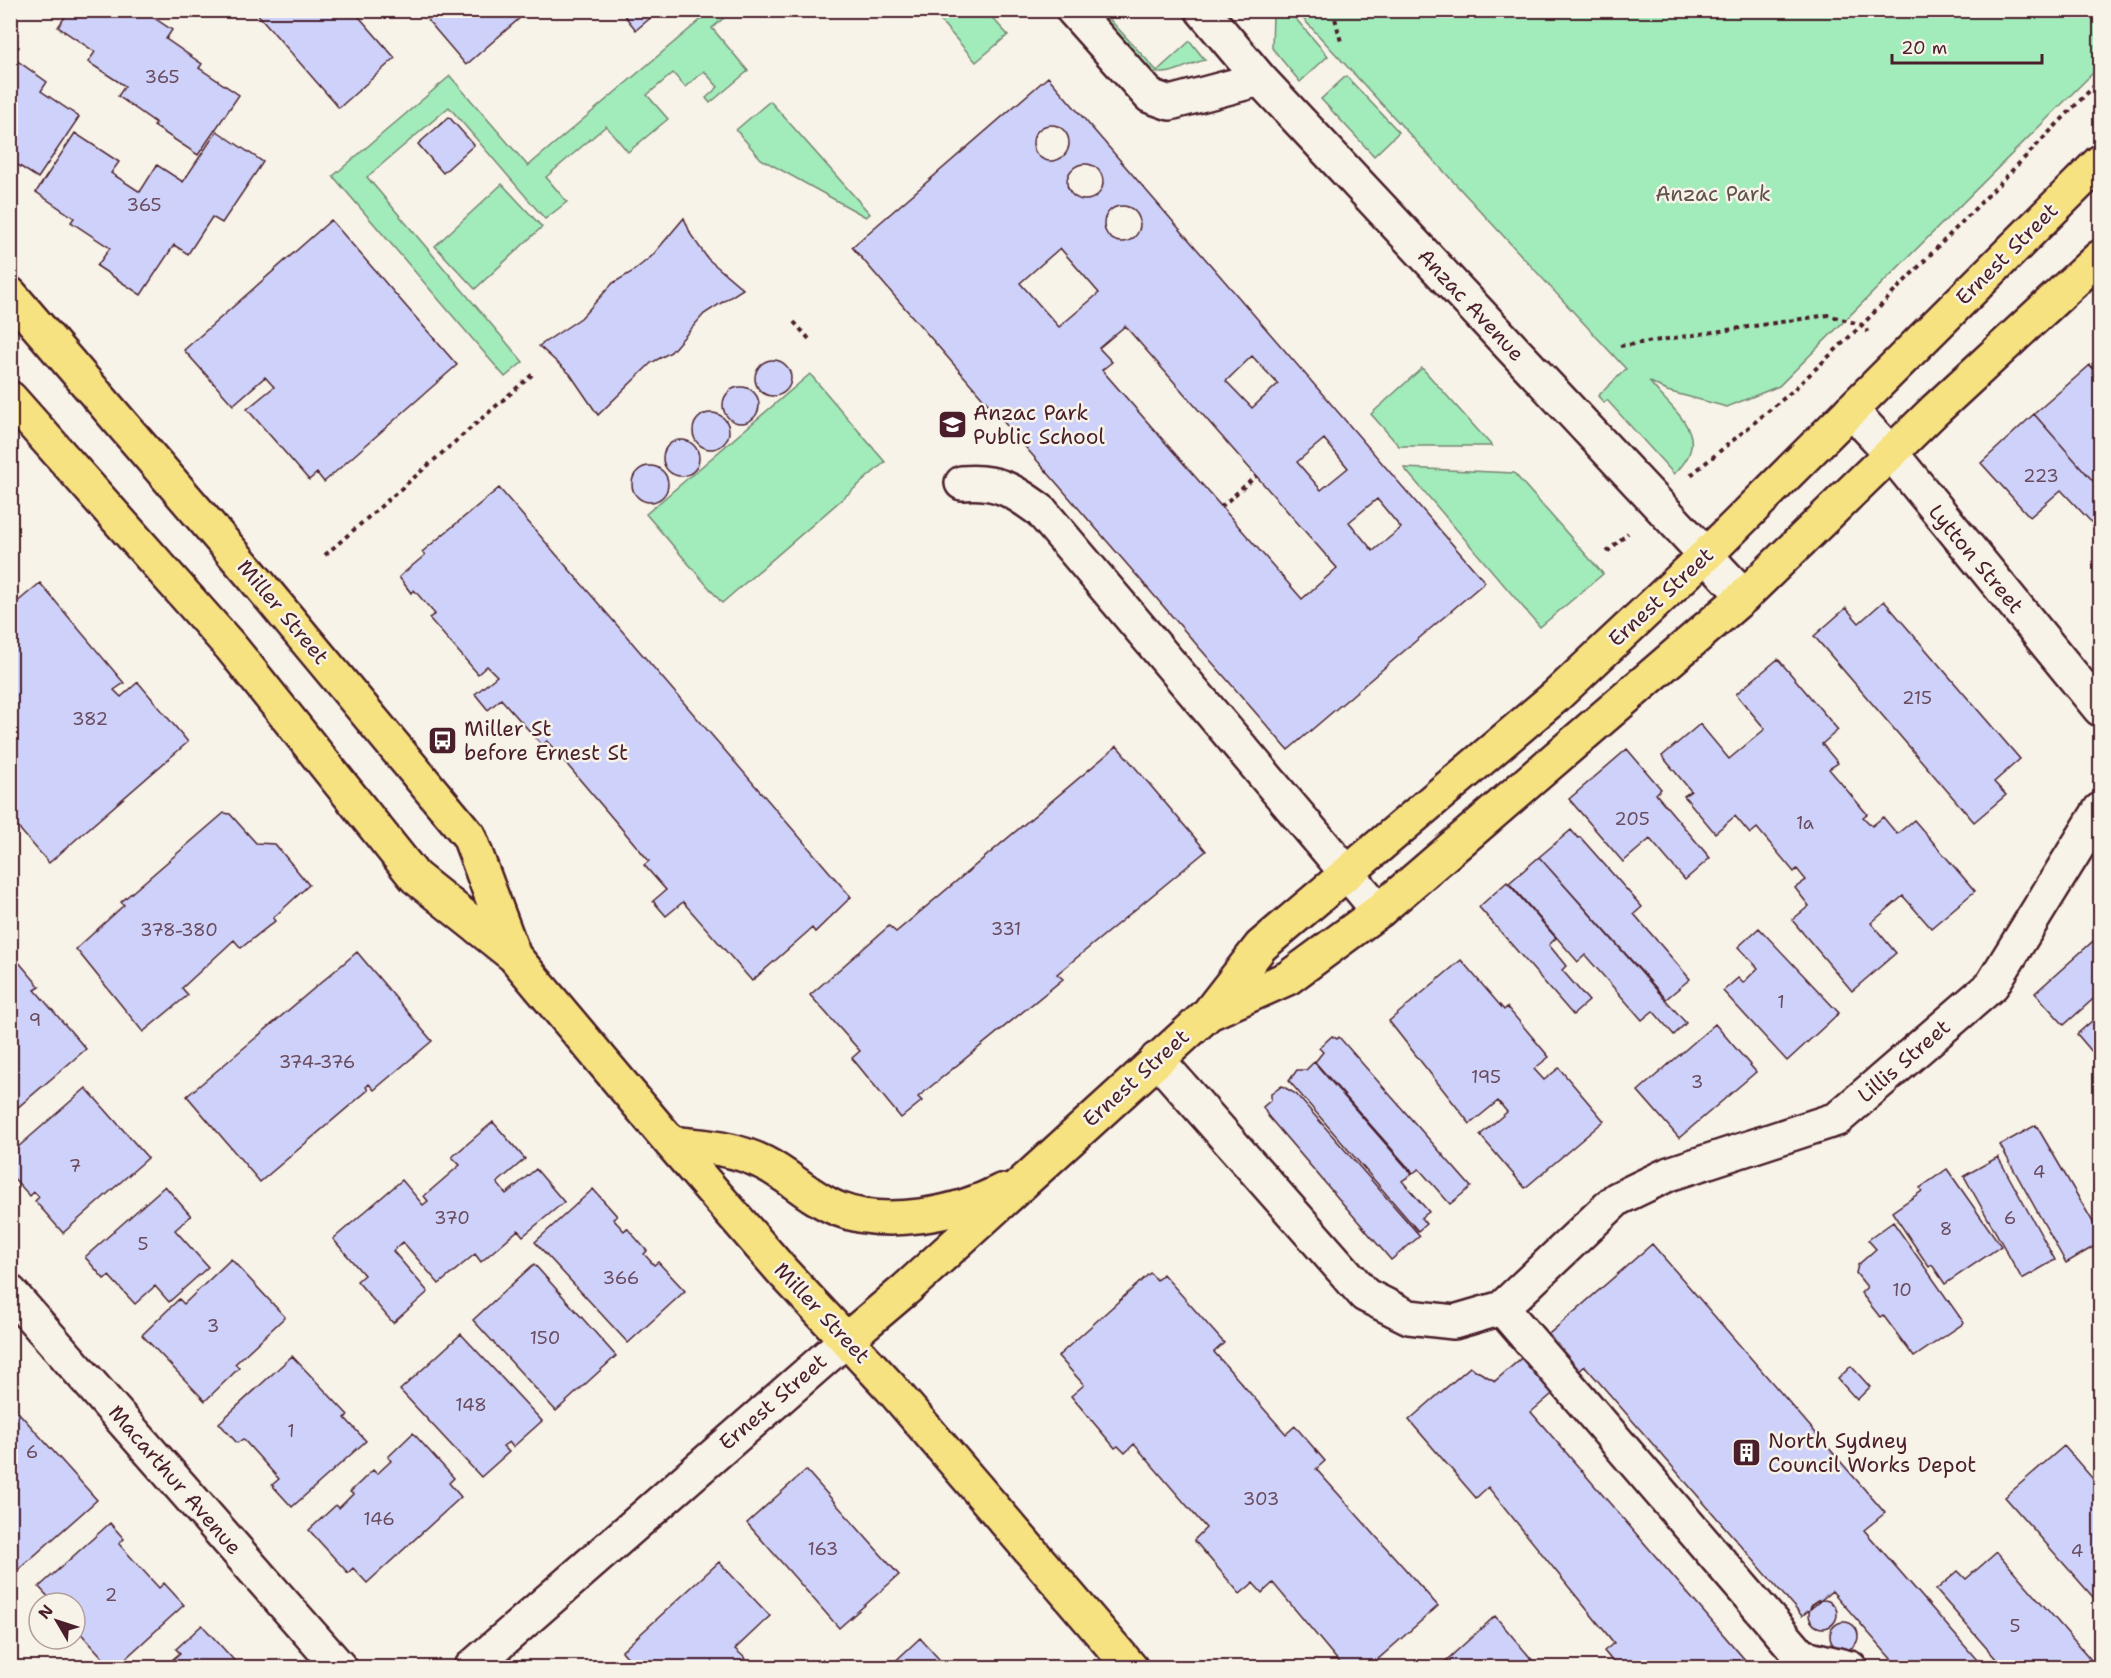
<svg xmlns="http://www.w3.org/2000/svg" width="2111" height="1678" viewBox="0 0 2111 1678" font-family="'Shantell Sans',sans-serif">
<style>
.green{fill:#a2ebba;stroke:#768572;stroke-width:1.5}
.building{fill:#ced2fa;stroke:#4a1f2b;stroke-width:1.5;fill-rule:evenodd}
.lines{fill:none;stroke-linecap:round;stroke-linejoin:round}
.minor-casing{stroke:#4a1f2b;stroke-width:38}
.major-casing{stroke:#4a1f2b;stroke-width:38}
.path{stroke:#4a1f2b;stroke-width:4;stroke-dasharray:4.5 4.5;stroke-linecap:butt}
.minor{stroke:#f7f3e8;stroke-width:33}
.major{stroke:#f6e281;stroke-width:33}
.labels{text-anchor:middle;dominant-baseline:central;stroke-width:5;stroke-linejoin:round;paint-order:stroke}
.number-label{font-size:18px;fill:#6b4c5f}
.park-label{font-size:21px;fill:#60524f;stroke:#f7f3e8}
.street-label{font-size:21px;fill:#4a1f2b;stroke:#f7f3e8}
.poi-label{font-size:21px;fill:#4a1f2b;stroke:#f7f3e8;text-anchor:start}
</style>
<rect width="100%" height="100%" fill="#f7f3e8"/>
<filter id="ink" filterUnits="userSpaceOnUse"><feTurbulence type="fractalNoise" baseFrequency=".0167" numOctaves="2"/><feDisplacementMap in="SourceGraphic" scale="12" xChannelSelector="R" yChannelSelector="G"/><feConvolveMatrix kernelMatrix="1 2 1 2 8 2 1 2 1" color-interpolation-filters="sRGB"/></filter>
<g filter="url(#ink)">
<path class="green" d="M711 11H732L712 28 748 71 710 103 706 98 718 87 704 71 685 87 673 73 647 95 668 119 628 152 606 126 546 177 567 202 545 219 449 107 367 177 523 362 505 377 333 176 450 76 528 166Z
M932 11H986L1008 35 976 62Z
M1094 11H1102L1157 71 1190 41 1205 60C1186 64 1171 78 1150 71Z
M1278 11H1289L1328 56 1300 82 1272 48 1273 15Z
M1296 11H2100V66L1779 386 1727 407 1667 391 1649 381C1672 412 1716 435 1674 474L1607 400 1604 403 1598 396 1626 369Z
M1346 76 1399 132 1374 156 1321 99Z
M770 101 870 214 866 217 761 159 736 130Z
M502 184 542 227 475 289 435 246Z
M1422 368 1492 446H1399L1371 414Z
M810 374 885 462 722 603 646 514Z
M1404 468 1514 473 1603 574 1540 627Z"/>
<path class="building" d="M55 10H142L172 30 166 39 202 64 199 68 239 95 198 155 154 126 156 123 118 96 125 86 88 62 95 52 58 27 65 17Z
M254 10H353L395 58 339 108Z
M419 10H529L466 65Z
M620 10H660L636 30Z
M10 42 19 47 12 57 47 82 41 91 79 117 38 178 10 160Z
M1048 77 1485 582 1288 750 852 247ZM1060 248 1099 293 1059 327 1020 283ZM1125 326 1337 568 1302 599 1102 370 1112 362 1099 348Z
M449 117 474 145 443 173 418 144Z
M1033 143a18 18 0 1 1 36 0a18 18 0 1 1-36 0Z
M217 131 263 162 222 223 212 217 188 254 174 245 141 295 97 266 110 248 71 222 74 218 36 192 75 133 119 162 111 173 140 192 157 165 183 182Z
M1067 182a18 18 0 1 1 36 0a18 18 0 1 1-36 0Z
M1104 224a18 18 0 1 1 36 0a18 18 0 1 1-36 0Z
M684 218 691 235 708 259 743 289 704 314 671 352 651 363 598 415 570 374 539 346 581 318 613 283 632 272 652 256Z
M331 220 457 365 324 482 317 473 309 480 247 409 274 387 265 377 233 405 184 350Z
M1252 356 1278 384 1252 408 1226 381Z
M755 378a18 18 0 1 1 36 0a18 18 0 1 1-36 0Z
M2090 365 2100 376V489L2034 414Z
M723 405a18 18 0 1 1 36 0a18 18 0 1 1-36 0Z
M693 431a18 18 0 1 1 36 0a18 18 0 1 1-36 0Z
M2034 414 2100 489V517L2093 524 2061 490 2030 517 1981 463Z
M1324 439 1348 468 1321 490 1297 462Z
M663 458a18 18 0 1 1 36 0a18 18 0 1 1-36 0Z
M632 484a18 18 0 1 1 36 0a18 18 0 1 1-36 0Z
M499 488 851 897 815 932 812 928 752 981 683 902 666 916 653 901 666 890 644 865 649 861 547 741 542 745 501 699 488 710 475 694 497 676 487 666 478 674 429 618 435 614 414 590 411 593 399 577 425 555 422 552Z
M1377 499 1401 528 1373 551 1349 522Z
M40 583 124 683 114 690 121 697 138 682 188 742 49 863 10 818V608Z
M1884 601 2020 759 1994 782 2006 795 1974 822 1814 636 1846 608 1859 623Z
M1778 659 1838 730 1822 744 1838 763 1829 769 1867 814 1863 817 1872 826 1883 817 1897 834 1914 820 1975 891 1931 928 1903 896 1871 923 1896 953 1852 991 1792 920 1809 906 1795 888 1806 880 1797 869 1794 872 1757 828 1750 834 1735 816 1715 833 1684 796 1691 791 1662 756 1700 724 1729 759 1765 729 1736 694Z
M1117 746 1206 851 1057 974 1063 979 918 1097 922 1101 901 1118 852 1058 860 1051 810 995 889 926 896 932Z
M1627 749 1661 789 1656 794 1710 858 1685 880 1650 839 1623 862 1569 799Z
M224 813 230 814 256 843 275 844 309 885 273 918 275 921 241 948 234 940 182 988 188 995 143 1032 76 949 124 905 121 902Z
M1571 830 1578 838 1580 837 1642 907 1634 914 1690 979 1666 999 1539 857Z
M1539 857 1686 1023 1674 1035 1653 1011 1642 1020 1585 955 1578 962 1509 883Z
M1507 882 1556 938 1549 945 1566 966 1562 970 1589 1001 1573 1015 1479 907Z
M1759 928 1839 1013 1787 1061 1723 991 1738 978 1743 983 1758 968 1738 947Z
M2100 935V993L2064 1025 2035 993Z
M357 952 432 1041 374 1090 369 1084 366 1087 368 1090 260 1182 187 1096Z
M17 960 40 987 35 990 86 1049 10 1114V966Z
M1461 960 1504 1010 1507 1007 1549 1057 1534 1069 1544 1080 1559 1068 1604 1121 1525 1188 1480 1135 1507 1112 1498 1101 1470 1124 1389 1021Z
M2100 1014V1061L2077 1034Z
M1715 1024 1756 1072 1679 1138 1638 1091Z
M1332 1036 1337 1039 1339 1037 1471 1187 1450 1204 1419 1169 1413 1173 1315 1062 1323 1052 1319 1048Z
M1314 1062 1412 1174 1402 1181 1429 1212 1421 1218 1426 1224 1418 1231 1289 1081 1297 1070H1306Z
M1282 1086 1296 1094 1420 1236 1391 1260 1268 1116 1263 1107 1271 1100V1094Z
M86 1088 148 1158 63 1233 35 1201 39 1197 34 1192 30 1196 10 1174V1154Z
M493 1122 525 1159 497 1183 506 1194 536 1169 564 1202 523 1236 518 1230 481 1262 475 1254 439 1284 403 1242 393 1251 428 1292 393 1323 357 1281 364 1275 333 1239 402 1180 423 1205 428 1201 424 1196 460 1165 452 1157Z
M2036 1125 2100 1234V1243L2066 1263 2000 1145Z
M1998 1157 2055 1260 2022 1279 1964 1176Z
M1947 1169 2001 1246 1945 1284 1932 1265 1929 1267 1892 1212 1922 1191 1920 1188Z
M165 1186 191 1216 175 1230 208 1267 169 1302 155 1286 135 1304 109 1276 104 1279 85 1257Z
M593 1189 617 1216 613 1219 624 1231 627 1228 647 1251 644 1254 654 1265 658 1262 685 1291 628 1343 535 1242Z
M1893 1222 1964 1323 1914 1357 1883 1315 1880 1317 1861 1293 1867 1287 1856 1273 1858 1265 1876 1249 1868 1240Z
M1652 1244 1885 1513 1864 1530 1984 1668H1899L1832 1591 1802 1616 1585 1366 1531 1412 1746 1661 1737 1668H1618L1604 1651 1614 1643 1488 1487 1476 1498 1409 1420 1470 1367 1495 1381Z
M231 1259 285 1317 235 1364 239 1368 205 1401 142 1335 179 1299 184 1304Z
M534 1264 616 1356 556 1411 473 1320Z
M1150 1273 1157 1280 1163 1274 1224 1343 1214 1352 1286 1434 1295 1426 1325 1461 1316 1469 1438 1606 1368 1668H1344L1273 1583 1262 1593 1253 1583 1240 1594 1194 1540 1206 1528 1134 1444 1125 1453 1118 1446 1115 1448 1071 1396 1084 1385 1058 1356Z
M461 1334 542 1421 513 1447 509 1442 503 1446 509 1452 481 1477 400 1390Z
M292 1356 348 1415 345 1418 366 1441 292 1507 272 1485 279 1479 243 1439 237 1443 219 1423Z
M1851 1366 1870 1387 1857 1400 1838 1379Z
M10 1403 97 1500 18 1570 10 1561Z
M413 1433 454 1478 449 1483 461 1497 367 1583 353 1568 348 1573 309 1530 336 1505 339 1508 353 1494 350 1492 373 1470 377 1474 391 1461 388 1457Z
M2064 1446 2100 1487V1605L2005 1497Z
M806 1470 899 1575 839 1628 747 1523Z
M110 1523 124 1539 119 1544 159 1588 164 1583 184 1605 115 1668H112L75 1627V1603H54L39 1587Z
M1997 1552 2093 1662 2087 1668H2004L1936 1590 1958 1571 1966 1579Z
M719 1562 770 1616 735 1649 745 1658 735 1668H637L622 1651Z
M1809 1614a14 14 0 1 1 28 0a14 14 0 1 1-28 0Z
M1495 1616 1539 1668H1438Z
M1830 1636a14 14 0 1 1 28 0a14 14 0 1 1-28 0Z
M202 1625 241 1668H157L161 1664 164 1667 180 1653 176 1649Z
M920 1638 947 1668H888Z"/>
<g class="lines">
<defs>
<path id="minor" d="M1073 10 1150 96 1170 103 1260 79
M1202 10 1260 79 1744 596
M1851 410 1891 453 2100 709
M962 483C997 480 1013 490 1041 511L1379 911
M1157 1059 1365 1295 1409 1317 1454 1322 1502 1308 1617 1199 1669 1174 1837 1119 1992 985 2100 810
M10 1292 340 1668
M1502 1308 1801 1656 1850 1668
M471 1668 847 1339"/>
<path id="major" d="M10 294 250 573 469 836 514 956
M10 398 231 647 415 877 514 956 671 1143 783 1272 891 1388 1131 1668
M1212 1012 1288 978 1379 911 1744 596 1935 410 2100 257
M671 1143C703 1146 734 1148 764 1163 790 1176 810 1198 838 1209 886 1228 957 1214 1001 1191
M847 1339 906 1289 1208 1014 1261 946 1555 697 1707 554 2100 162"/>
</defs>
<use href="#minor" class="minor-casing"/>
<use href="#major" class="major-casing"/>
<path class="path" d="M1333 10 1341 42
M794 322 810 340
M1620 346 1828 315 1862 325 1868 332
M1691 475 1789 394 1862 325 2100 80
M1221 507 1256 476
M1607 552 1628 533
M325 555 534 373"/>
<use href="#minor" class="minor"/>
<use href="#major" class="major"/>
</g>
</g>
<defs>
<symbol id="school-square" viewBox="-11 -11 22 22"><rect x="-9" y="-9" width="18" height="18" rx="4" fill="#4a1f2b" stroke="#f7f3e8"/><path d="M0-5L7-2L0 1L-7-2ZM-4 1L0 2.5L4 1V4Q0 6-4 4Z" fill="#fff"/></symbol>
<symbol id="bus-square" viewBox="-11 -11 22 22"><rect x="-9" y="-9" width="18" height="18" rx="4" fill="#4a1f2b" stroke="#f7f3e8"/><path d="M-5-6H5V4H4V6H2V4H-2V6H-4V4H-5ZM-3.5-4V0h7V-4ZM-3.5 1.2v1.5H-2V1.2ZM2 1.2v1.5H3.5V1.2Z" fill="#fff"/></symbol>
<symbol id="building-square" viewBox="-11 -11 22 22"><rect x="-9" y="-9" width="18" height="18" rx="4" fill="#4a1f2b" stroke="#f7f3e8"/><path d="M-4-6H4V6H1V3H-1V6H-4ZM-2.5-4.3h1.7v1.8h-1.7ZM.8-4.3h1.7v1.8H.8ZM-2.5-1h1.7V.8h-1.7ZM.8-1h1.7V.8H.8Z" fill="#fff"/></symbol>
</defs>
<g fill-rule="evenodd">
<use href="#school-square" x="936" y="408" width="33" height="33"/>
<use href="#bus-square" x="426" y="724" width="33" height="33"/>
<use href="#building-square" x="1730" y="1436" width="33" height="33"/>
</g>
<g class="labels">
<g class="number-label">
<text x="162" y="77">365</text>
<text x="144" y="205">365</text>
<text x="2041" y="476">223</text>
<text x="1917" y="698">215</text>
<text x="90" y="719">382</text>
<text x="1632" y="819">205</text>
<text x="1805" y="823">1a</text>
<text x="1006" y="929">331</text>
<text x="179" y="930">378-380</text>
<text x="1781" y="1002">1</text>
<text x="35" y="1020">9</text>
<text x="317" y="1062">374-376</text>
<text x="1486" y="1077">195</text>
<text x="1697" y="1082">3</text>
<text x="75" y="1166">7</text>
<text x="2039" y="1172">4</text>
<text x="452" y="1218">370</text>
<text x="2010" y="1218">6</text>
<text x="1946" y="1229">8</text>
<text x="143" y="1244">5</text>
<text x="621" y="1278">366</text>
<text x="1902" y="1290">10</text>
<text x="213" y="1326">3</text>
<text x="545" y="1338">150</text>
<text x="471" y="1405">148</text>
<text x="291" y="1431">1</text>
<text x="32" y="1452">6</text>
<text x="1261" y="1499">303</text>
<text x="379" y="1519">146</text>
<text x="823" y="1549">163</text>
<text x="2077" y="1551">4</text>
<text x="111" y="1595">2</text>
<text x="2015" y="1626">5</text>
</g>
<g class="park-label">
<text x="1713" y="194">Anzac Park</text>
</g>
<g class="street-label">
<text transform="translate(2007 254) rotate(-45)">Ernest Street</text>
<text transform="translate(1471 305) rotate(47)">Anzac Avenue</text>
<text transform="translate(1976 559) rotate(50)">Lytton Street</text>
<text transform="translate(1661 597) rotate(-43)">Ernest Street</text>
<text transform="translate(283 612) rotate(50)">Miller Street</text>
<text transform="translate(1904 1061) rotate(-41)">Lillis Street</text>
<text transform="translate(1136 1078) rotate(-42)">Ernest Street</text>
<text transform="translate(822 1313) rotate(47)">Miller Street</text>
<text transform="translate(773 1402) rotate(-41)">Ernest Street</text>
<text transform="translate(175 1480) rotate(49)">Macarthur Avenue</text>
</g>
<g class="poi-label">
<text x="973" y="413">Anzac Park<tspan x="973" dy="24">Public School</tspan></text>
<text x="464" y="729">Miller St<tspan x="464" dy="24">before Ernest St</tspan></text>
<text x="1768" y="1441">North Sydney<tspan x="1768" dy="24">Council Works Depot</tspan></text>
</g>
</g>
<rect width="2111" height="1678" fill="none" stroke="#f7f3e8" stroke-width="36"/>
<rect x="18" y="18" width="2075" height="1642" fill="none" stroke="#4a1f2b" stroke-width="2" filter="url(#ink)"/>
<g transform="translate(57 1621) rotate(309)"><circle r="28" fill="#f7f3e8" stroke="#b29e9c" stroke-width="1.5"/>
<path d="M0-4.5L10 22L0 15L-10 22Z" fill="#4a1f2b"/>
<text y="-9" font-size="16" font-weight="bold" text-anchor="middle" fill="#4a1f2b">N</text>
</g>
<path d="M1892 54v9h150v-9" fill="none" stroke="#4a1f2b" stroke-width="3"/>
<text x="1901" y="54" font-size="18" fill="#4a1f2b" stroke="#f7f3e8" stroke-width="4.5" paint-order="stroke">20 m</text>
</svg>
